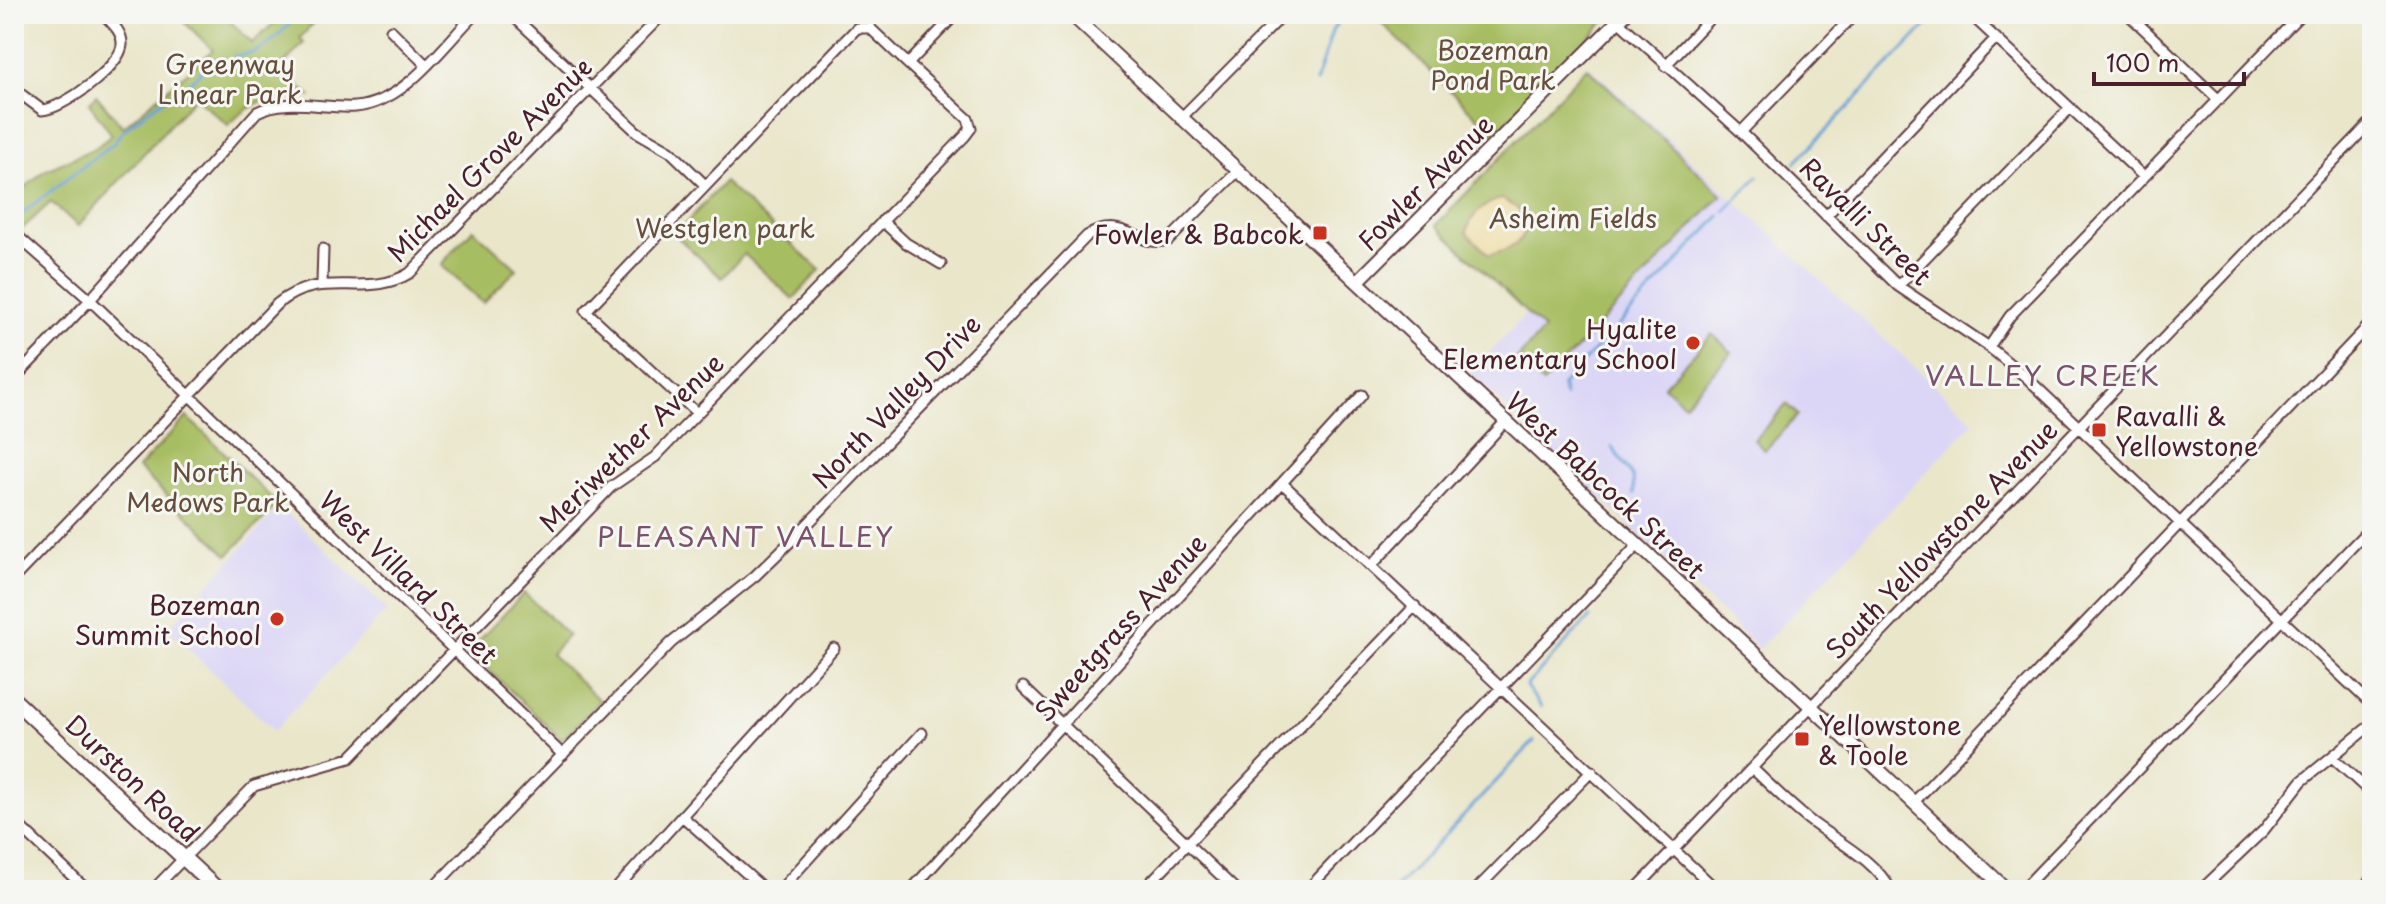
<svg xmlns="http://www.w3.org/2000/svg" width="2386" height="904" viewBox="0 0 2386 904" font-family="'Playpen Sans',sans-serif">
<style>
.built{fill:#dcd6f6}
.green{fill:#a7bd62;stroke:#786e46;stroke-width:2}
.sand{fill:#eeda9e;stroke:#9c7c64;stroke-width:2}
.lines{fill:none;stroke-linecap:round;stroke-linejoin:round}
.stream{stroke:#65a0d5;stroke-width:3}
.minor-casing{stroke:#623d43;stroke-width:13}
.tertiary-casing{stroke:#623d43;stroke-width:16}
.secondary-casing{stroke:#623d43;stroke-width:18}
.minor{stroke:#fff;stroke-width:9}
.tertiary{stroke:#fff;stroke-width:12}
.secondary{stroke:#fff;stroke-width:14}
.poi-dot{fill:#c8321e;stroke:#f6f6f2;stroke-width:3}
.labels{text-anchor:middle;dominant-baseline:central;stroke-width:6;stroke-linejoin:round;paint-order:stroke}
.park-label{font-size:26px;fill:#664e3c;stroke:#f6f6f2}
.street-label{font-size:26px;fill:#4a1f2b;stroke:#f6f6f2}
.poi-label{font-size:26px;fill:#4a1f2b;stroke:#f6f6f2;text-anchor:end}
.neighbourhood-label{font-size:28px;letter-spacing:2px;fill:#7a526b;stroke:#f6f6f2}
</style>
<rect width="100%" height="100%" fill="#f6f6f2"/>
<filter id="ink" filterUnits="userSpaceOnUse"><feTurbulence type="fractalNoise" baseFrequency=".0125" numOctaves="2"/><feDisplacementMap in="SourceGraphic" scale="16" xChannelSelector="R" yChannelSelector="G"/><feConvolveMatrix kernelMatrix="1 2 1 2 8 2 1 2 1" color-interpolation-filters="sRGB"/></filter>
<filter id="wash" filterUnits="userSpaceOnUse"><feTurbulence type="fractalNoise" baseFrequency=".006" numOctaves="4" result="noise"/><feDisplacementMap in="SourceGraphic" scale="32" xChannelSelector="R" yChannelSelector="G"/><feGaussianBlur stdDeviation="1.8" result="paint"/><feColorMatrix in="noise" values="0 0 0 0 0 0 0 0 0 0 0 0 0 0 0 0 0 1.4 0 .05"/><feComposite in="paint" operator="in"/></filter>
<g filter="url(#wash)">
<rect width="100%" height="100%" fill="#eae6ca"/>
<path class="built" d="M1589 66 1974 422 1759 649 1470 373 1527 313 1436 225Z
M280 506 387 610 274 731 168 629Z"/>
<path class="green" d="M176 14H223L252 43 284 14H322L300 38 304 43 280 68 310 96C273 93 253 101 228 125L195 97 78 226 51 202 22 229 14 222V197L44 171 95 148 112 135 89 103 96 95 123 127 213 50Z
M1373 14H1612L1494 134Z
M1587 67 1722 195 1543 384 1517 359 1544 330 1436 225Z
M724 182 820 270 793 299 744 254 722 278 675 235Z
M473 229 517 269 483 303 441 265Z
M1712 334 1732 352 1684 404 1664 386Z
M1787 404 1798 415 1765 450 1754 440Z
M187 417 278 504 228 555 138 468Z
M524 593 568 635 551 654 600 701 562 740 469 651Z"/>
<path class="sand" d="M1502 199 1518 209 1526 229C1519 246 1507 251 1489 255L1467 233C1469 216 1486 202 1502 199Z"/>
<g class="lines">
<path class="stream" d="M234 56C267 53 276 37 299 14
M1316 82 1333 29 1344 14
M1795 163 1937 14
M1725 211 1758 176
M17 217 114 143C119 129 170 95 184 87 197 79 208 59 223 58
M1618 326 1720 216
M1565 396 1562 385 1606 338
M1612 447 1633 477 1634 494
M1541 707 1526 686 1590 617
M1394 890 1534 741"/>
</g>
</g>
<g filter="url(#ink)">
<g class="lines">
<defs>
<path id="minor" d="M511 14 637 132 670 151 704 184
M1970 14 2144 177
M2128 14 2219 100
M1618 21 1741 132 1898 286 1989 347 2027 378 2372 705
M391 30 425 64
M1665 66 1714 14
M14 89 42 110C63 109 120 67 122 45 123 32 111 22 103 14
M1180 119 1284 14
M1741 132 1855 14
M1826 216 1996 38
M882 221 906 243 941 264
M14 233 90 300 563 755
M322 283 323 249
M1898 286 2070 108
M1989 347 2010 316 2301 14
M14 379 90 300 257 112C286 97 323 109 355 107 405 103 442 47 475 14
M697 413 586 311 857 28H870L908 64
M1282 483 1717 890
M1372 565 1505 422
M14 578 277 304C321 267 365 300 410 273L663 14
M1023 687 1236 890
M2333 758 2372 794
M1753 769C1771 786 1789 804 1809 820 1837 842 1873 858 1891 890
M1914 802 2372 322
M682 816 765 890
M14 821 87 890
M153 890 254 786 350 758 611 487 655 457 965 136 971 128 968 119 908 64 956 14
M431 890 671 643 755 576 793 539 1087 236C1125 214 1136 249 1169 240L1238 171
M615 890 834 648
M780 890 922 733
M911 890 1362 395
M1143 890 1415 606
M1307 890 1638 545
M1476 890 1592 771
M1635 890 2372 121
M2022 890 2372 526
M2201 890 2264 830 2302 781 2372 724
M2362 890 2372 879"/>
<path id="tertiary" d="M1071 14 2007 890
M1359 280 1625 14"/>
<path id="secondary" d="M14 700 218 890"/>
</defs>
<use href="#minor" class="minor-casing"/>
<use href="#tertiary" class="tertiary-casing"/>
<use href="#secondary" class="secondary-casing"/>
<use href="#minor" class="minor"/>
<use href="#tertiary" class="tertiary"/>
<use href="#secondary" class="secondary"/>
</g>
</g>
<g class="poi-dot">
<rect x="1312" y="225" width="16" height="16" rx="4"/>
<circle cx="1693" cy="343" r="8"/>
<rect x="2091" y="422" width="16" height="16" rx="4"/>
<circle cx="277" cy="619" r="8"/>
<rect x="1794" y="731" width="16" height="16" rx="4"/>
</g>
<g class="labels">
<g class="park-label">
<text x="1493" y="49">Bozeman<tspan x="1493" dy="30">Pond Park</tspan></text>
<text x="230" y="63">Greenway<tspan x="230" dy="30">Linear Park</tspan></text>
<text x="1573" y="217">Asheim Fields</text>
<text x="725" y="227">Westglen park</text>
<text x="208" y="471">North<tspan x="208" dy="30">Medows Park</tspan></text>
</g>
<g class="street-label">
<text transform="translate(489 159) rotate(-45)">Michael Grove Avenue</text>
<text transform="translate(1425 182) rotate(-45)">Fowler Avenue</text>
<text transform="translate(1866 221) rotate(44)">Ravalli Street</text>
<text transform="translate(896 401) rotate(-46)">North Valley Drive</text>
<text transform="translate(631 442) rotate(-44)">Meriwether Avenue</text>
<text transform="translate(1606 485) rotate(43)">West Babcock Street</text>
<text transform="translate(1941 539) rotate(-46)">South Yellowstone Avenue</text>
<text transform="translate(409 577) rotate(44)">West Villard Street</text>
<text transform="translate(1120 627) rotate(-48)">Sweetgrass Avenue</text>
<text transform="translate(133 778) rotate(43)">Durston Road</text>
</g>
<g class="poi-label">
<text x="1304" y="233">Fowler &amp; Babcok</text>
<text x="1677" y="328">Hyalite<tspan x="1677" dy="30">Elementary School</tspan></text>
<text x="2115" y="415" text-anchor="start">Ravalli &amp;<tspan x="2115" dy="30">Yellowstone</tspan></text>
<text x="261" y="604">Bozeman<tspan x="261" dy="30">Summit School</tspan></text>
<text x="1818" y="724" text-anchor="start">Yellowstone<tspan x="1818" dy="30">&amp; Toole</tspan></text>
</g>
<g class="neighbourhood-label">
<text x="2043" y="374">VALLEY CREEK</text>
<text x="746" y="535">PLEASANT VALLEY</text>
</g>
</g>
<rect width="2386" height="904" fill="none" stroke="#f6f6f2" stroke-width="48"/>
<path d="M2094 72v12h150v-12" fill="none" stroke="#4a1f2b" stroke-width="4"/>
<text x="2106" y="72" font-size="24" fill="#4a1f2b" stroke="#f6f6f2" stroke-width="6" paint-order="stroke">100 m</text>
</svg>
